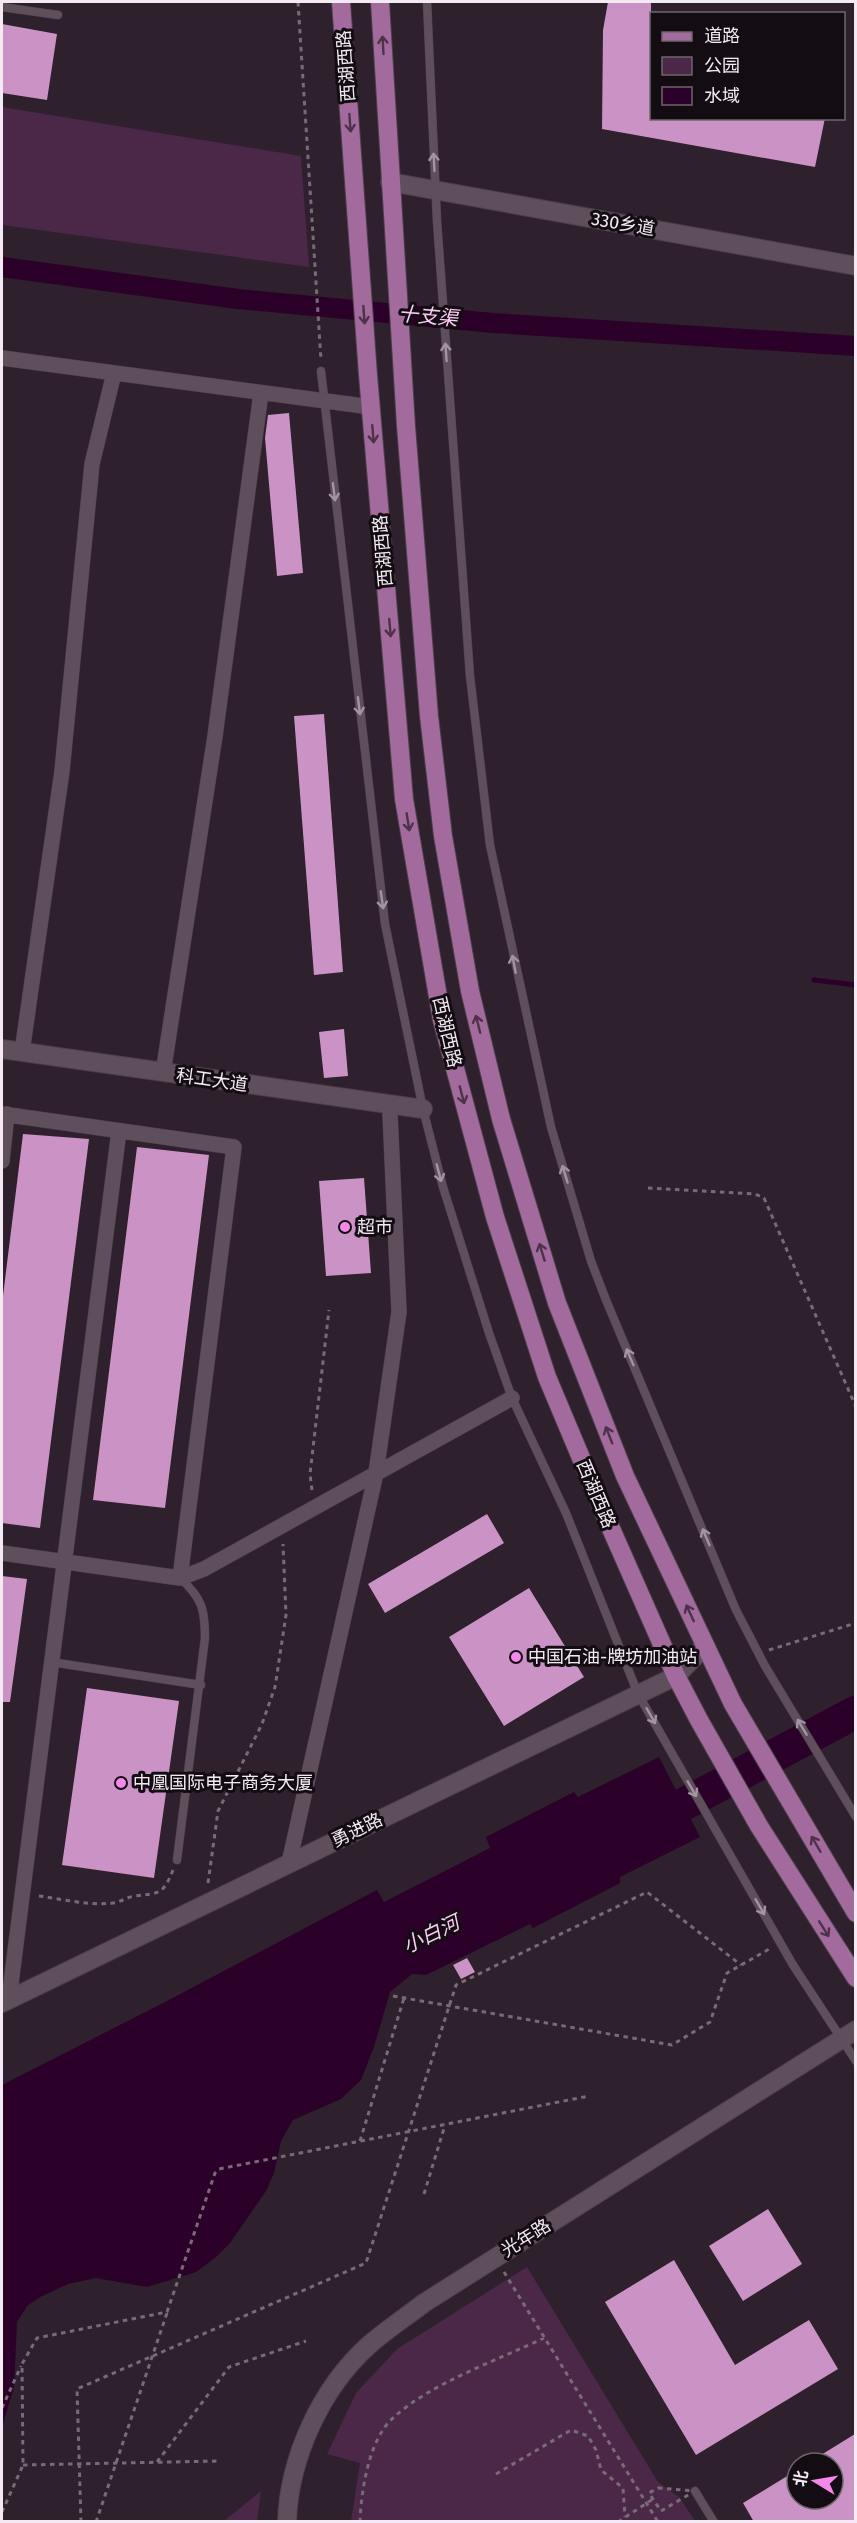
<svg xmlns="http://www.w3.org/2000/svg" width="857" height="2523" viewBox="0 0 857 2523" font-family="'Fira Sans','Noto Sans SC',sans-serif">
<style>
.green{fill:#4b2847}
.water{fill:#2b0029}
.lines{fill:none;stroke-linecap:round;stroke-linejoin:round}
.stream{stroke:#2b0029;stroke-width:5}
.canal{stroke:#2b0029;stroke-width:20}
.river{stroke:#2b0029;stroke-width:33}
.building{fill:#cb92c5}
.lane-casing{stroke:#4b3f4a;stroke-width:9}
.street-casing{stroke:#4b3f4a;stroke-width:16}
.secondary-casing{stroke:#4b3f4a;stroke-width:20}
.primary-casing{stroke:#4b3f4a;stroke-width:20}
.path{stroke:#786b77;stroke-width:3;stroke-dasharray:4.5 4.5;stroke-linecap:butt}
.lane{stroke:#5f4e5c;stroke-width:8}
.street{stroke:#5f4e5c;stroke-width:15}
.secondary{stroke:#5f4e5c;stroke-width:18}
.primary{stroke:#a36b9d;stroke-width:18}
.oneway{stroke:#4d324a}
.oneway2{stroke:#a294a0}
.poi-dot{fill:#f688ec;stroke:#130c12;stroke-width:2}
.labels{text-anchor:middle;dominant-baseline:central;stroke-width:6;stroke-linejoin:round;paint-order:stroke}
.street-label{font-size:18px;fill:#f4eaf3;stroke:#130c12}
.poi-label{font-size:18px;fill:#f4eaf3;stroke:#130c12;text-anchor:start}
.water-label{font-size:20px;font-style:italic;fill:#fdcdf7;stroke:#130c12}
</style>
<rect width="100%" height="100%" fill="#2e202d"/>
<path class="green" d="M2 107 301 156 309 267 2 225Z
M527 2267 658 2482 680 2498 695 2521H351L360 2463 327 2454 356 2393 397 2349Z
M261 2491 257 2521H224Z"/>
<path class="water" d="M659 1757 700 1837 620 1877V1883L533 1928 530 1924 426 1975 412 1974 390 1992 374 2047 361 2080 341 2099 293 2120 281 2141 274 2173 266 2191 230 2243 215 2258 196 2272 147 2287 96 2278 68 2284 40 2297 27 2306 17 2322 14 2387 2 2427V2085L167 2001 377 1890 384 1902 490 1848 486 1837 574 1792 578 1797Z"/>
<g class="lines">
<path class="stream" d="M814 980 856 985"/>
<path class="canal" d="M2 267 238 299 493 323 856 346"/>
<path class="river" d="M643 1826 856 1712"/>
</g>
<path class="building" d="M608 2H651V118H825L815 167 602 129 603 30Z
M2 24 57 34 47 100 2 93Z
M289 413 303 573 277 576 265 438 268 415Z
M324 714 343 972 314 975 294 716Z
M344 1029 348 1076 324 1078 319 1032Z
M23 1134 89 1139 40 1528 2 1523V1304Z
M137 1147 209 1155 165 1508 93 1500Z
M364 1178 371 1273 326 1276 319 1181Z
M487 1514 504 1543 385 1613 368 1584Z
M2 1576 27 1579 10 1702H2Z
M529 1588 584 1677 504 1726 449 1637Z
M87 1688 179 1701 154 1878 62 1865Z
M467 1958 475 1972 461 1979 453 1965Z
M768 2209 802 2264 743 2301 709 2246Z
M674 2260 735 2365 809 2320 838 2369 696 2455 605 2302Z
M855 2434V2522H754L743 2503 797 2470V2499H833V2463H808Z"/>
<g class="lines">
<defs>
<path id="lane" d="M427 2 437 221 470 676 490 845 551 1127 591 1261 606 1300 736 1610 765 1666 856 1817
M2 7 58 15
M321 371 385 924 423 1109 443 1187 489 1333 512 1398 566 1513 638 1694 793 1965 856 2061
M51 1662 201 1685
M177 1860 205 1638C205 1609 202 1598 180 1578
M695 2491 714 2522"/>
<path id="street" d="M2 358 371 407
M22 1052 62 771 92 464 114 373
M163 1073 215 736 261 393
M2 1114 234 1147 180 1578
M2 1161 7 1114
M2 1553 180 1578 204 1569 512 1398
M289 1863 376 1473 399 1312 390 1114
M9 1999 119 1131"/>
<path id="secondary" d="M390 182 856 266
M2 1049 423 1109
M2 2003 676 1676 705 1646
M287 2522C289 2458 321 2388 369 2345 386 2330 406 2317 424 2303L856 2030"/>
<path id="primary" d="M341 2 368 375 404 799 442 1020 495 1217 547 1377 605 1515 676 1676 699 1720 759 1826 856 1978
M380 2 406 426 429 716 443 836 470 991 501 1119 557 1303 625 1476 733 1704 856 1913"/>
</defs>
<use href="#lane" class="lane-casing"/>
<use href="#street" class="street-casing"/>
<use href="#secondary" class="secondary-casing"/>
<use href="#primary" class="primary-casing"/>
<path class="path" d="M298 2 321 360
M648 1188 755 1194 764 1198 856 1407
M312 1490 310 1474 329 1310
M769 1650 856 1623
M208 1883 218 1811 262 1724 275 1687 286 1615 283 1544
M39 1896C63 1899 89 1906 113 1903 121 1902 127 1897 135 1896 159 1893 163 1895 173 1870
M393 1996 672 2045 710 2022 727 1973 771 1948
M360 2141 404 1998
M424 2194 445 2125
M504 2272 658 2522
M2 2408 21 2366
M157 2462 229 2367 306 2341
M23 2465 219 2461
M496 2474 571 2430 588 2436 596 2450 601 2470 623 2488 625 2517
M658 2488 695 2491 661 2511 649 2493Z
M2 2512 23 2465 22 2364 37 2338 167 2312 215 2173 219 2169 589 2096
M81 2522 77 2389 366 2263 456 1985 647 1892 741 1965
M96 2522 167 2313
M360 2522C361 2491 369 2439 393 2418 429 2384 498 2360 544 2338
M618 2522 653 2499"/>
<use href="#lane" class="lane"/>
<use href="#street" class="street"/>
<use href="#secondary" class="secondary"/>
<use href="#primary" class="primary"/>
</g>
<defs><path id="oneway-shaft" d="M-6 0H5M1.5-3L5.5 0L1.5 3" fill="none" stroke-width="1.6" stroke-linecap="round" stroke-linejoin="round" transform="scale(1.5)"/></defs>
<g class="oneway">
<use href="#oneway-shaft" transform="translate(383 45) rotate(-93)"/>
<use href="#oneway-shaft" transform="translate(350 123) rotate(86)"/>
<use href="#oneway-shaft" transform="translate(364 315) rotate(86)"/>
<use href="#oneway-shaft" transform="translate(373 434) rotate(85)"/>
<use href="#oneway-shaft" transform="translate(390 628) rotate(85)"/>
<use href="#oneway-shaft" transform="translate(408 822) rotate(81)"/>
<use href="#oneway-shaft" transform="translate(478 1024) rotate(-104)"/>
<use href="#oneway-shaft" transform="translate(462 1095) rotate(75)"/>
<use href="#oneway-shaft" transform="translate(542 1252) rotate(-107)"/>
<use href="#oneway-shaft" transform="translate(609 1435) rotate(-111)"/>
<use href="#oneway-shaft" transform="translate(690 1613) rotate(-115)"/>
<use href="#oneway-shaft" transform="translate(816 1844) rotate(-120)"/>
<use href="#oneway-shaft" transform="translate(824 1929) rotate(58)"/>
</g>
<g class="oneway2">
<use href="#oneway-shaft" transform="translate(434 162) rotate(-93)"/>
<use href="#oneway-shaft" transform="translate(446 352) rotate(-94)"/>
<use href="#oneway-shaft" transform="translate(334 492) rotate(83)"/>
<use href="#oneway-shaft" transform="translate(359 706) rotate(83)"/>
<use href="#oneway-shaft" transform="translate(382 900) rotate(82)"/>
<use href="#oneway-shaft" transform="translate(514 964) rotate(-101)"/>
<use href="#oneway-shaft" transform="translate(439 1173) rotate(75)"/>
<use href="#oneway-shaft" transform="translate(565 1174) rotate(-107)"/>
<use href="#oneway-shaft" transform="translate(630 1357) rotate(-113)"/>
<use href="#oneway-shaft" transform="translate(706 1537) rotate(-113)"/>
<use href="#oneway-shaft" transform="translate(651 1716) rotate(60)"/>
<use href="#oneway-shaft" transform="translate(802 1727) rotate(-121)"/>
<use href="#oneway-shaft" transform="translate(692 1789) rotate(60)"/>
<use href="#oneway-shaft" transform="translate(760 1907) rotate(60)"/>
</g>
<g class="poi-dot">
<circle cx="345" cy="1227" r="6"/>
<circle cx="516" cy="1657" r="6"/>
<circle cx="121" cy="1783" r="6"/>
</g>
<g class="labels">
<g class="street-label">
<text transform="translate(346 66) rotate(-94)">西湖西路</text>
<text transform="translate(623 224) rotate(10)">330乡道</text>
<text transform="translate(383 551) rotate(-95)">西湖西路</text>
<text transform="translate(447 1032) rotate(77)">西湖西路</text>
<text transform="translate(212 1080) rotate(8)">科工大道</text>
<text transform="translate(596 1494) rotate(67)">西湖西路</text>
<text transform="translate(357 1830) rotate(-26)">勇进路</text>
<text transform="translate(526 2238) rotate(-32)">光年路</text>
</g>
<g class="poi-label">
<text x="357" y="1227">超市</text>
<text x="528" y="1657">中国石油-牌坊加油站</text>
<text x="133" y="1783">中凰国际电子商务大厦</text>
</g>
<g class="water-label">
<text transform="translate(428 316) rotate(5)">十支渠</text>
<text transform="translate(431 1934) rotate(-26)">小白河</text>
</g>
</g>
<rect width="857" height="2523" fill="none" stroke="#f4eaf3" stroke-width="6"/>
<rect x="650" y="12" width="195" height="108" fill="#130c12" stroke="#6d656c" stroke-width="1.5"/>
<rect x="662" y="32" width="30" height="9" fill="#a36b9d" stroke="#6d656c" stroke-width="1.5"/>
<text x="704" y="42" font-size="18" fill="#f4eaf3">道路</text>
<rect x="662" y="57" width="30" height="18" fill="#4b2847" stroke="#6d656c" stroke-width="1.5"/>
<text x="704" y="72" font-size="18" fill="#f4eaf3">公园</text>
<rect x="662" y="87" width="30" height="18" fill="#2b0029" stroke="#6d656c" stroke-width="1.5"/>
<text x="704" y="102" font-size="18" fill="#f4eaf3">水域</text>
<g transform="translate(815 2481) rotate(281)"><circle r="28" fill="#130c12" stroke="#6d656c" stroke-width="1.5"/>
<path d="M0-4.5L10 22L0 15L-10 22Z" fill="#f688ec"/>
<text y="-9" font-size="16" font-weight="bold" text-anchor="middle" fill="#f4eaf3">北</text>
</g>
</svg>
